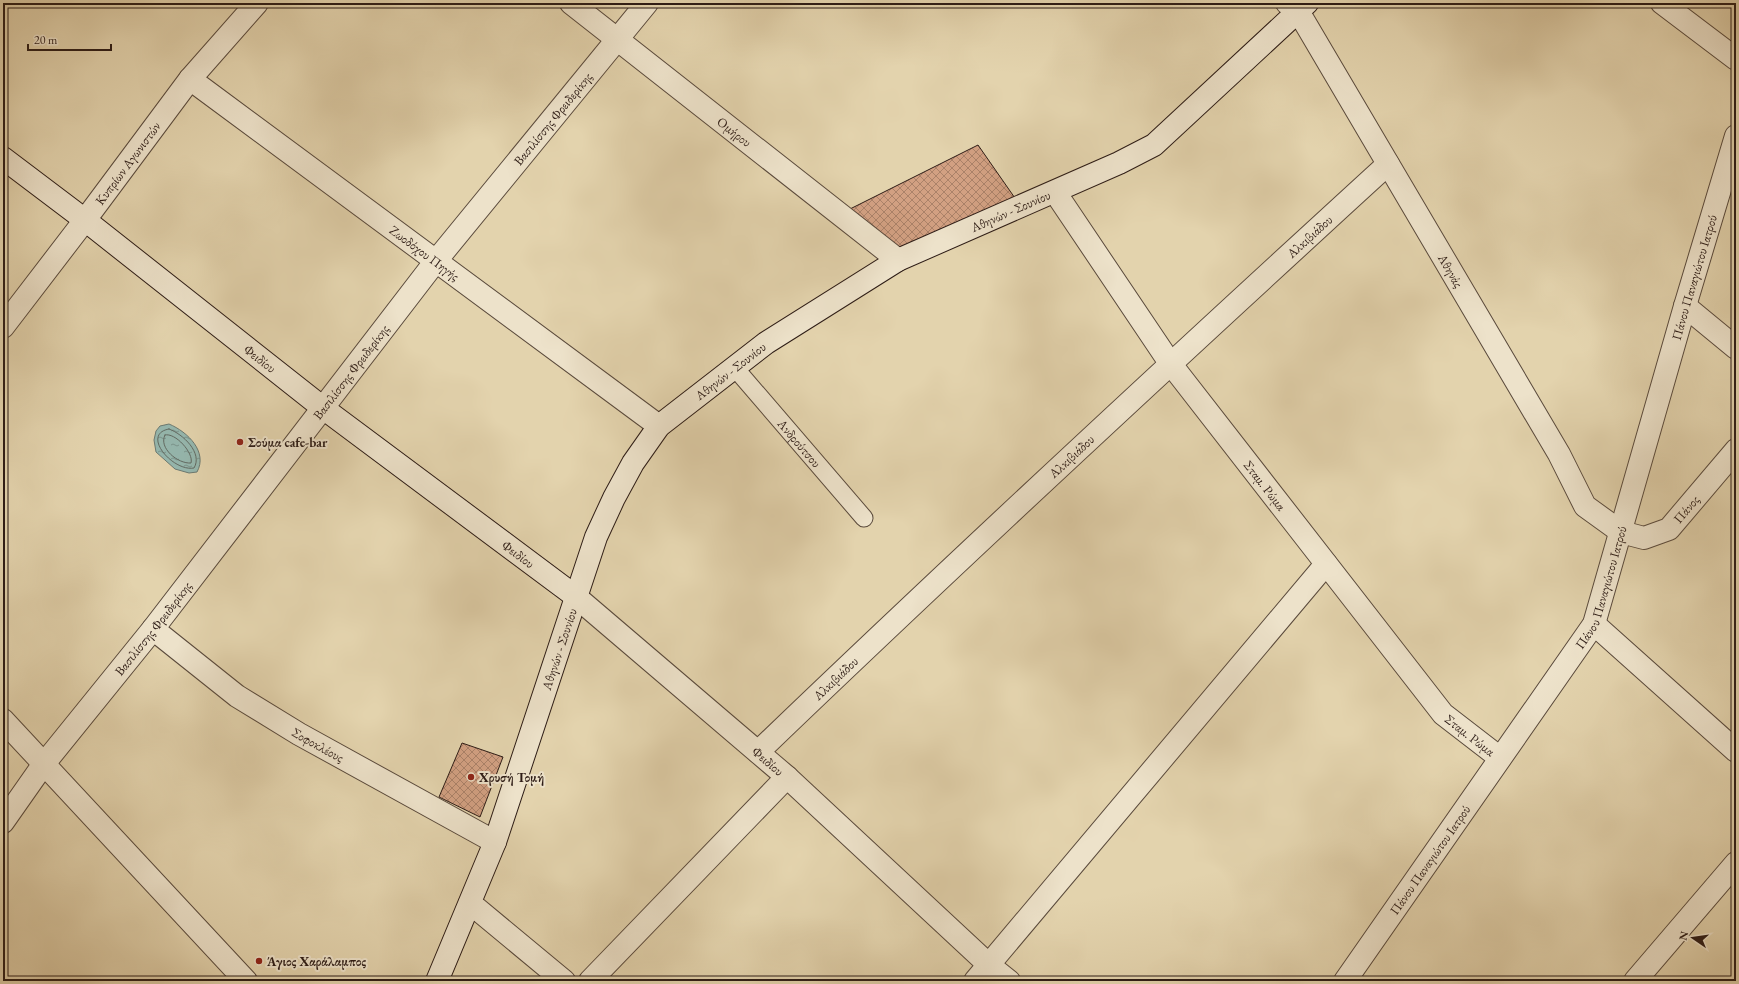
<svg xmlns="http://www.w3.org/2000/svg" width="1739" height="984" viewBox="0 0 1739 984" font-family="'EB Garamond',serif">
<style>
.water{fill:url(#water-ripples);stroke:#6b7971}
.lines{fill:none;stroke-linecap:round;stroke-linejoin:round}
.shore{stroke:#616a62;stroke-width:1}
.building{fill:url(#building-cross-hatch);stroke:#2d1c16}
.service-casing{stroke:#5a4a3c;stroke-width:19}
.minor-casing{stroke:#5a4a3c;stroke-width:24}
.tertiary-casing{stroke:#5a4a3c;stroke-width:24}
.secondary-casing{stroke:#2d1c16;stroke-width:24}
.service{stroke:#ede2ca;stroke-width:17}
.minor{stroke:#ede2ca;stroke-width:22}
.tertiary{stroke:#ede2ca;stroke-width:22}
.secondary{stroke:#ede2ca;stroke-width:22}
.poi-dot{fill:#8f2418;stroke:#ede2ca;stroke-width:1.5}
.labels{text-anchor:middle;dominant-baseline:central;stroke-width:4;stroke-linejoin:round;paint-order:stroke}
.street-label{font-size:13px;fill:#2d1c16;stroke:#ede2ca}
.poi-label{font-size:13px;font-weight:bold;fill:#2d1c16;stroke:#ede2ca;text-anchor:start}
</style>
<defs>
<pattern id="water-ripples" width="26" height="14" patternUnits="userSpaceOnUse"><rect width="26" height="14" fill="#95b7ae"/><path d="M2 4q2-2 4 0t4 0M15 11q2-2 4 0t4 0" fill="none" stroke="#7a948d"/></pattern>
<pattern id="building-cross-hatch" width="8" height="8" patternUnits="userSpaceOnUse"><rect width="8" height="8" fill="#d2a082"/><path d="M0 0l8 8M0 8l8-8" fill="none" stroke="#ab8269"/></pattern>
</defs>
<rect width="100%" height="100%" fill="#e3d3ad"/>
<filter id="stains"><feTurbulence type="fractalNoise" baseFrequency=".005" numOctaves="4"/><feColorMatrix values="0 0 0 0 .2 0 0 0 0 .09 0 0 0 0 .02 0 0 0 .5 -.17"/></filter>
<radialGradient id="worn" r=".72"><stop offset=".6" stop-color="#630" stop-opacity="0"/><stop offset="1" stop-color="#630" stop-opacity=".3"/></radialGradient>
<path class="water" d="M169 424C188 432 208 452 197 472L189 473 175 469 156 452 154 440 156 431 160 426Z"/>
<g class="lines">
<path class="shore" d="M169 429C183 434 203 453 194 468 173 472 140 434 169 429Z
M165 435C175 432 194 453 191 463 178 464 158 448 165 435Z"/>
</g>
<path class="building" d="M978 145 1017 201 901 254 848 210Z
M462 743 503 757 480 817 439 797Z"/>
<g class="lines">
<defs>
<g id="service">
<path id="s1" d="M735 368 864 518"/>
</g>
<g id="minor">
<path id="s2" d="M571 3 898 260"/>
<path id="s3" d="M1287 3 1298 11 1559 454 1585 506 1621 532 1644 538 1669 529 1736 450"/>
<path d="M1662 3 1736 59"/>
<path id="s4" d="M190 79 659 426"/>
<path id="s5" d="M1055 192 1170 363 1443 714 1500 758"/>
<path id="s6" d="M85 220 190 79 257 3"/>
<path d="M1685 306 1736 348"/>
<path id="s7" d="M575 596 787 777 989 965 1009 981"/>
<path d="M1594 624 1736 751"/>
<path id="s8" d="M153 629 237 696 299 734 495 842"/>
<path d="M3 720 246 981"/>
<path id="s9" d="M758 752C965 553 1176 358 1388 164"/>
<path id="s10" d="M3 822 43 765 153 629 435 262 647 3"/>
<path d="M470 903 564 981"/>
<path d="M590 981 787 777"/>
<path d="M975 981 1326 564"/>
<path id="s11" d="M1345 981 1594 624 1685 306 1736 136"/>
<path d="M1635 981 1736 863"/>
</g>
<path id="tertiary" d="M3 327 85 220"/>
<g id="secondary">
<path id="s12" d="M3 158 85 220 323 408 575 596"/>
<path id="s13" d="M437 981 495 842 596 537 614 498 633 463 659 426 766 343 898 260 1119 163 1154 145 1307 3"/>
</g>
</defs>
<use href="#service" class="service-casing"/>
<use href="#minor" class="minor-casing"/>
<use href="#tertiary" class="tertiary-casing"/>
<use href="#secondary" class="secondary-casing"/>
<use href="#service" class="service"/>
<use href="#minor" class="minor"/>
<use href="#tertiary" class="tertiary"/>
<use href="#secondary" class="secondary"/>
</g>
<g class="poi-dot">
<circle cx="240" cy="442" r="4"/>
<circle cx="471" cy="777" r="4"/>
<circle cx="259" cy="961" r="4"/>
</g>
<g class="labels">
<g class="street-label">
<text stroke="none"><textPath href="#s10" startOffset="893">Βασιλίσσης Φρειδερίκης</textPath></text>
<text stroke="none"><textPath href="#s2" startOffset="208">Ομήρου</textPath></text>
<text stroke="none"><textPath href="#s6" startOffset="71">Κυπρίων Αγωνιστών</textPath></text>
<text stroke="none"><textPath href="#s13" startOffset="1014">Αθηνών - Σουνίου</textPath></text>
<text stroke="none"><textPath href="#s9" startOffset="755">Αλκιβιάδου</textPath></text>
<text stroke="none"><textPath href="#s4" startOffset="292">Ζωοδόχου Πηγής</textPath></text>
<text stroke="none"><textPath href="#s3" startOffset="315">Αθηνάς</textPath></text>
<text stroke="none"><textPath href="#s11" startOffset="796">Πάνου Παναγιώτου Ιατρού</textPath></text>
<text stroke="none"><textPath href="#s12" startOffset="326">Φειδίου</textPath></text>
<text stroke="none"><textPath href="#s13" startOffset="690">Αθηνών - Σουνίου</textPath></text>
<text stroke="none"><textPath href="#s10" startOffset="569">Βασιλίσσης Φρειδερίκης</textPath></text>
<text stroke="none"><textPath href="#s1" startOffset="99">Ανδρούτσου</textPath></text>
<text stroke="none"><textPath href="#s9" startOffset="431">Αλκιβιάδου</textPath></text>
<text stroke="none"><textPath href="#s5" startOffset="361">Σταμ. Ρώμα</textPath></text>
<text stroke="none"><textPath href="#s3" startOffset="707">Πάνος</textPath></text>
<text stroke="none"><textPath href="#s12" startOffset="650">Φειδίου</textPath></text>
<text stroke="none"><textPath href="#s11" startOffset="472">Πάνου Παναγιώτου Ιατρού</textPath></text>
<text stroke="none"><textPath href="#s10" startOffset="245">Βασιλίσσης Φρειδερίκης</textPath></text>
<text stroke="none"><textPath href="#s13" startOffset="354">Αθηνών - Σουνίου</textPath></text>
<text stroke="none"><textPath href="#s9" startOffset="107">Αλκιβιάδου</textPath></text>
<text stroke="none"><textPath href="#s5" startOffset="685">Σταμ. Ρώμα</textPath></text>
<text stroke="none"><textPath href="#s8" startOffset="202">Σοφοκλέους</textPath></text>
<text stroke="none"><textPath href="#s7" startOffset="254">Φειδίου</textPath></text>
<text stroke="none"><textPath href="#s11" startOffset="148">Πάνου Παναγιώτου Ιατρού</textPath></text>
</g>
<g class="poi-label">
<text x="248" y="442">Σούμα cafe-bar</text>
<text x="479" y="777">Χρυσή Τομή</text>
<text x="267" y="961">Άγιος Χαράλαμπος</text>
</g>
</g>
<rect width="1739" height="984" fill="none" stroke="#e3d3ad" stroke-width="16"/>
<rect x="4" y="4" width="1731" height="976" fill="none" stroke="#2d1c16" stroke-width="2"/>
<rect x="8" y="8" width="1723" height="968" fill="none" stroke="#2d1c16"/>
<g transform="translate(1693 938) rotate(283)" stroke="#ede2ca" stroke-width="3" paint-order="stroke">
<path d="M0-3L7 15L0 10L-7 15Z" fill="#2d1c16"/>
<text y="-6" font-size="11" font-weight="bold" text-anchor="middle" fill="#2d1c16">N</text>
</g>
<path d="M28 44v6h83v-6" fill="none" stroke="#2d1c16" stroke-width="2"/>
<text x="34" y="44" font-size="12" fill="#2d1c16" stroke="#ede2ca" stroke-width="3" paint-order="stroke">20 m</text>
<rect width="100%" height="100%" filter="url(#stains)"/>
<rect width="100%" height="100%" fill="url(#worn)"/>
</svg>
